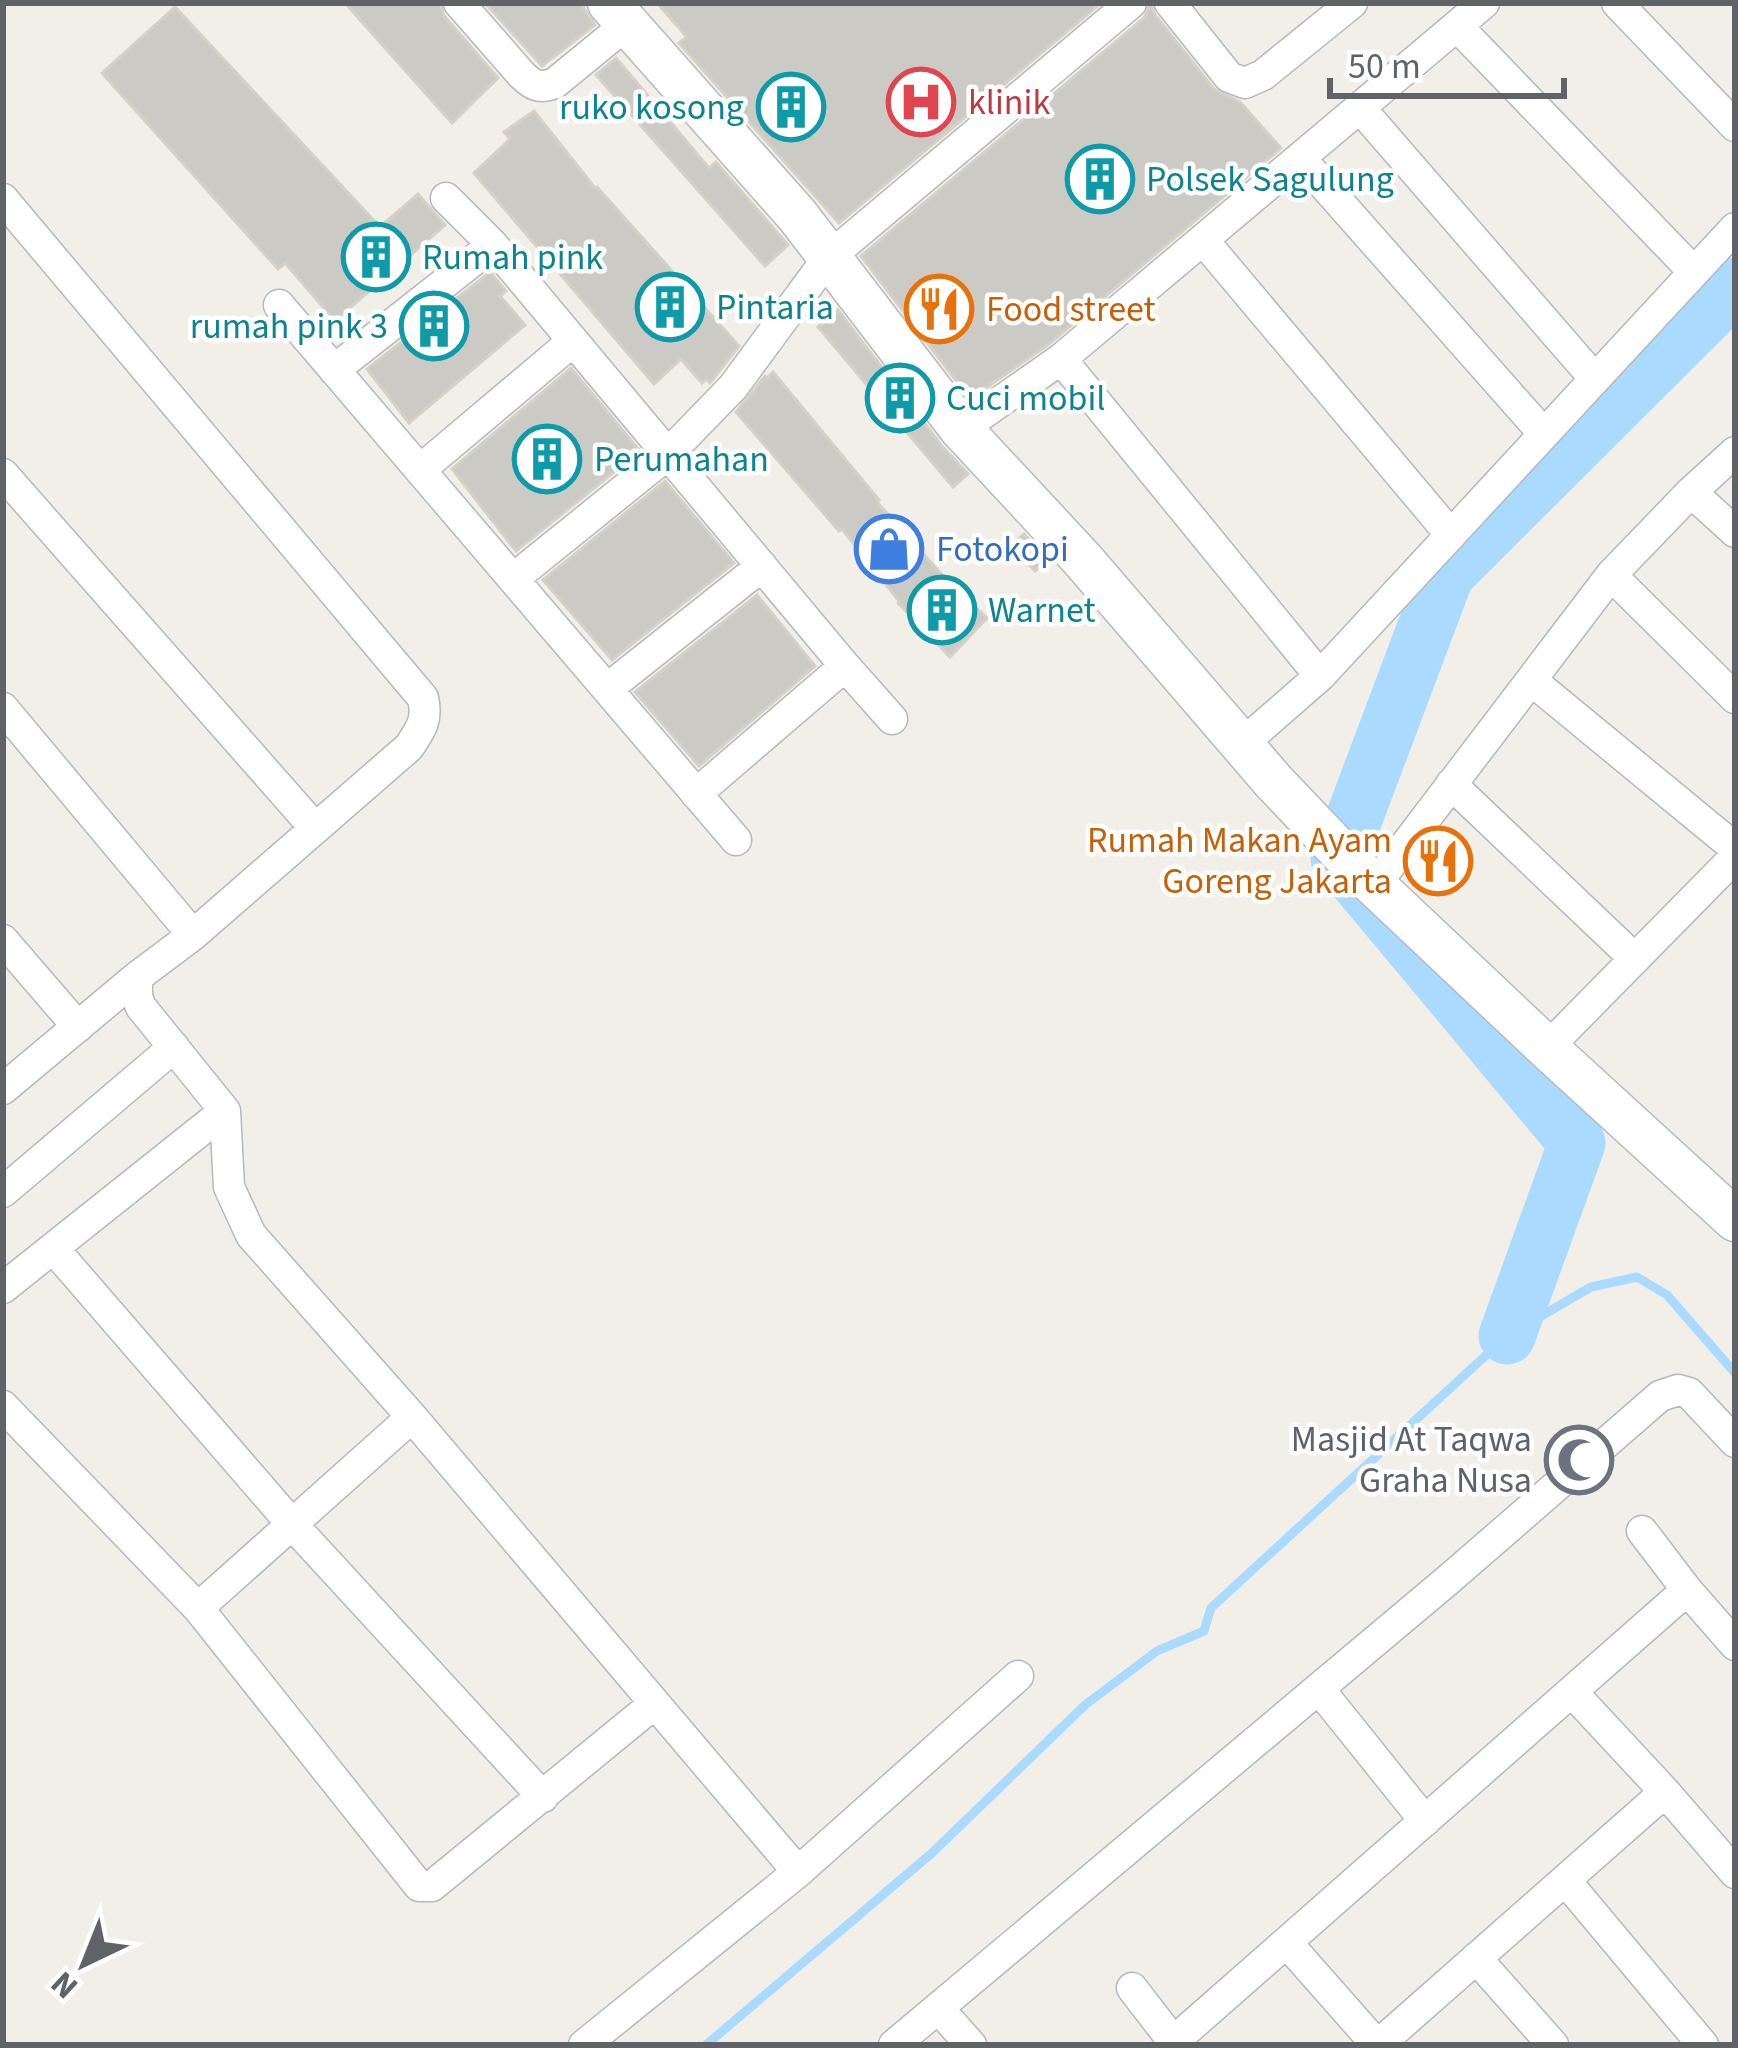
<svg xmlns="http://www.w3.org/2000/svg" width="1738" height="2048" viewBox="0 0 1738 2048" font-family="'Source Sans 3',sans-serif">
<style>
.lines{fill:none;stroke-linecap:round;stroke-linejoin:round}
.stream{stroke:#aadaff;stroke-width:9}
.river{stroke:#aadaff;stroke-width:57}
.building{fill:#cccac5;stroke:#d6d1c6;stroke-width:3}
.street-casing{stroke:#b5b8bc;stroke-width:33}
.secondary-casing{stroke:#b6babf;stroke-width:45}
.street{stroke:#fff;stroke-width:30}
.secondary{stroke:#fff;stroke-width:42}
.labels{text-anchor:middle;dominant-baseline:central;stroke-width:9;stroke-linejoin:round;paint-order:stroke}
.health-label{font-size:36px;fill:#be3a42;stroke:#fff;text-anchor:start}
.culture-label{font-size:36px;fill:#0d838f;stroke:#fff;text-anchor:start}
.food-label{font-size:36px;fill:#c56008;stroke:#fff;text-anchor:start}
.shop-label{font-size:36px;fill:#366cbe;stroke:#fff;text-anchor:start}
.worship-label{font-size:36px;fill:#5b616d;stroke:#fff;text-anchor:end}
</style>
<rect width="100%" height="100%" fill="#f1efe8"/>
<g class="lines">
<path class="stream" d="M706 2045 932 1853 1085 1705 1157 1651 1204 1631 1211 1608 1507 1336 1591 1287 1637 1277 1667 1295 1735 1373"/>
<path class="river" d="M1507 1336 1577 1143 1339 858 1446 574 1735 286"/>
</g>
<path class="building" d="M345 3H440L444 16 498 78 452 123Z
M485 3H584V9L595 25 542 66Z
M657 3H1101L839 223 679 43 687 37Z
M1151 3 1155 15 1214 89 1240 102 1281 148 1049 344 970 399 861 256 1144 18Z
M175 7 380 227 418 194 445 225 335 321 285 263 278 269 102 73Z
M616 58 709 168 716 162 788 245 765 266 596 75Z
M534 111 595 188 597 187 739 346 710 383 706 379 702 383 681 359 654 384 474 173 510 139 504 132Z
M490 272 506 291 500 296 525 325 409 423 367 369Z
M838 310 941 445 968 474 953 487 818 327Z
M571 368 640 451 516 551 452 469Z
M773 372 879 500 877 502 944 577 987 618 950 657 898 603 899 601 842 529 839 531 736 412 765 376 767 378Z
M665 481 734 563 612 660 543 580Z
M1024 534 1048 560 1035 571 1010 546Z
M757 595 815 666 699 766 635 692Z"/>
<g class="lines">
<defs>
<path id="street" d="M459 3 521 74C533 86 539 89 555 83L627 24
M1170 3 1229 77 1245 83 1263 75 1352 3
M1617 3 1735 126
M1457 26 1694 272
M1360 108 1595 379
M1300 158 1544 434
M446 198 493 245 845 666 892 719
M3 199 423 698C428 720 421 729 409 747L193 935 137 977V997L141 1007 225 1111 229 1187 251 1235 412 1417 798 1872
M1203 240 1451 535
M279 305 736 840
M1061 359 1320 676
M334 370 493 245
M961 429 1061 359 1484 3
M420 470 573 341
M3 474 315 828
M1691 492 1735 532
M1611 575 1735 698
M513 579 668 454 733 387 828 258 1131 3
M1531 680 1735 848
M607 689 762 566
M3 708 193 935
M1242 744 1320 676 1735 228
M1451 784 1635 959
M696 794 845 666
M1375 885 1611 575 1691 492 1735 452
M3 940 78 1027
M1547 1048 1735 857
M3 1089 137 977
M3 1192 174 1047
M53 1248 291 1523 543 1797
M3 1288 225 1111
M3 1406 198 1608 419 1886H432L654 1704
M1642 1531 1687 1590 1735 1645
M198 1608 412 1417
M1319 1689 1425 1821
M1572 1692 1665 1792 1735 1873
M1565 1880 1703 2045
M1287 1943 1377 2045
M1476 1958 1553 2045
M1132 1988 1176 2045
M938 2008 971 2045
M1173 2042 1687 1590
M584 2045 798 1872 1018 1676
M894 2045 1448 1580 1660 1396 1678 1390 1689 1393 1735 1442
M1378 2045 1665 1792"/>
<path id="secondary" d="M609 3 797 215 961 429 1082 559 1274 782 1354 866 1547 1048 1735 1220"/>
</defs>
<use href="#street" class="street-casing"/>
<use href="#secondary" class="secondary-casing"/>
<use href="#street" class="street"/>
<use href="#secondary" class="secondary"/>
</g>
<defs>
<symbol id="hospital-ring" viewBox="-11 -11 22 22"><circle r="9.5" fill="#fff" stroke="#e0444e" stroke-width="1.5"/><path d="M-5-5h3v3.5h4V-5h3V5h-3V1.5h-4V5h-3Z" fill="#e0444e"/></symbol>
<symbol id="building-ring" viewBox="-11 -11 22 22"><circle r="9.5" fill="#fff" stroke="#0f9aa8" stroke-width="1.5"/><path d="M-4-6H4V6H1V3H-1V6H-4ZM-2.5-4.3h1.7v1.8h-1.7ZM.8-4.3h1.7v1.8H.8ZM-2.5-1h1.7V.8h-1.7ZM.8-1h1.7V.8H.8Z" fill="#0f9aa8"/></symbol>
<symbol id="restaurant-ring" viewBox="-11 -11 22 22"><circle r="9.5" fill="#fff" stroke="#e8710a" stroke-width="1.5"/><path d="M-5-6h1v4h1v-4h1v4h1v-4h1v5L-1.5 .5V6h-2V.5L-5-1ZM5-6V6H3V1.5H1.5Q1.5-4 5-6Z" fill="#e8710a"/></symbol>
<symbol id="shop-ring" viewBox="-11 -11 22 22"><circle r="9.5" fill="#fff" stroke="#3f7fe0" stroke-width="1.5"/><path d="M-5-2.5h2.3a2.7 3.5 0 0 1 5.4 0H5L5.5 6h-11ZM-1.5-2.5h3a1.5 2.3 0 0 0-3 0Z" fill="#3f7fe0"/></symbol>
<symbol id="mosque-ring" viewBox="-11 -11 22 22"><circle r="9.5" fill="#fff" stroke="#6b7280" stroke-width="1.5"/><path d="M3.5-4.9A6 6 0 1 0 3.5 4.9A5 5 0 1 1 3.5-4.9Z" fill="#6b7280"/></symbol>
</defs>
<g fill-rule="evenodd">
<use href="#hospital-ring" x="883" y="64" width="76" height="76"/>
<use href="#building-ring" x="753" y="69" width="76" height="76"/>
<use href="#building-ring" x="1062" y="141" width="76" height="76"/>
<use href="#building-ring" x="338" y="219" width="76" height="76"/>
<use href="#building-ring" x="632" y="269" width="76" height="76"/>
<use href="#restaurant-ring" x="901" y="271" width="76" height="76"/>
<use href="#building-ring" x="396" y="288" width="76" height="76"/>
<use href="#building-ring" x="862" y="360" width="76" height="76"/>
<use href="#building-ring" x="509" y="421" width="76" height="76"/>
<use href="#shop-ring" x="851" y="511" width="76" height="76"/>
<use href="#building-ring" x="904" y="572" width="76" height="76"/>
<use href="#restaurant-ring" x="1400" y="823" width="76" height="76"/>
<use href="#mosque-ring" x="1541" y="1422" width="76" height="76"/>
</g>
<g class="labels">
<g class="health-label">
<text x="968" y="102">klinik</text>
</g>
<g class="culture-label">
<text x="744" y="107" text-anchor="end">ruko kosong</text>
<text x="1146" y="179">Polsek Sagulung</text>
<text x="422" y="257">Rumah pink</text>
<text x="716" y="307">Pintaria</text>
<text x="388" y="326" text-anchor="end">rumah pink 3</text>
<text x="946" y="398">Cuci mobil</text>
<text x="594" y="459">Perumahan</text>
<text x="988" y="610">Warnet</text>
</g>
<g class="food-label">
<text x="986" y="309">Food street</text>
<text x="1392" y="840" text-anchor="end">Rumah Makan Ayam<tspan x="1392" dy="41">Goreng Jakarta</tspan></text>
</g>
<g class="shop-label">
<text x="936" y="549">Fotokopi</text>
</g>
<g class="worship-label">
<text x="1532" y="1439">Masjid At Taqwa<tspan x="1532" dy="41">Graha Nusa</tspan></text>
</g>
</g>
<rect width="1738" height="2048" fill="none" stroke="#5f6368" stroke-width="12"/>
<g transform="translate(84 1964) rotate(223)" stroke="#ffffff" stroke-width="9" paint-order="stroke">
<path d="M0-9L21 45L0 30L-21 45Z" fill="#5f6368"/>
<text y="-18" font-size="33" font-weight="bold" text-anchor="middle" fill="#5f6368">N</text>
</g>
<path d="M1330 78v18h234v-18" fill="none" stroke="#5f6368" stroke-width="6"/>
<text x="1348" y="78" font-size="36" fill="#5f6368" stroke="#ffffff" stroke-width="9" paint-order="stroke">50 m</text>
</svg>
